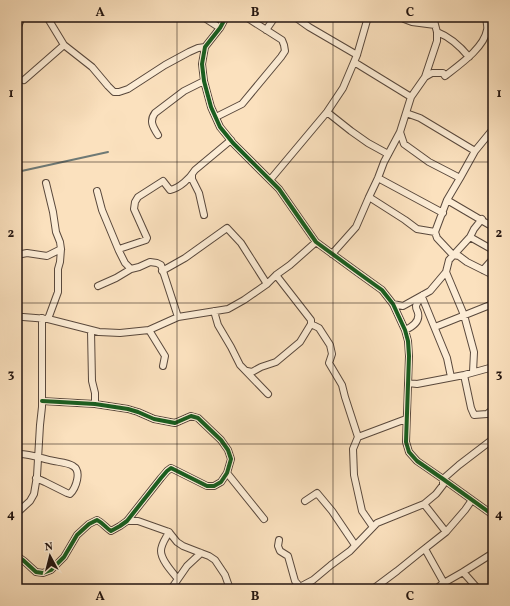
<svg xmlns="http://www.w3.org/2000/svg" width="510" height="606" viewBox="0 0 510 606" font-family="Vollkorn,serif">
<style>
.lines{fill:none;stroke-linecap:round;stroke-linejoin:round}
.stream{stroke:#6e7975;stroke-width:2}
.minor-casing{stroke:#59483c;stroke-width:8}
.minor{stroke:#fcecd5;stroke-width:6}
.cycleway-casing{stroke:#fcecd5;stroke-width:6}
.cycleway{stroke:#1b5e20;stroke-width:4}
.grid{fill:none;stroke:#231510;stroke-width:1;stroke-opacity:0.55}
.neatline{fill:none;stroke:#231510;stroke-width:1.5}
.grid-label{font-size:13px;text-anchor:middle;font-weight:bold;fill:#231510}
</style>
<rect width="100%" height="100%" fill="#fbe1be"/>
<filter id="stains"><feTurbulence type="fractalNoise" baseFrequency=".005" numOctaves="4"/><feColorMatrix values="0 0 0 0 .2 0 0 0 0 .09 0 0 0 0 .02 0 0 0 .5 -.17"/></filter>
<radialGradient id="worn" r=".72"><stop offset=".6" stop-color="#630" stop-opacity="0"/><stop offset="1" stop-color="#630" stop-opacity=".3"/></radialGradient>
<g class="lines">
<path class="stream" d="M17 172 108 152"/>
<defs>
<path id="minor" d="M47 17 64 45 92 67 108 86 114 92H119L128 89 165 65 189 52 198 48 205 47
M203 17 220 28
M226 17 220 28 205 47 202 64 204 81 211 107 220 127 233 143 279 189 316 242 357 272 382 290 393 304 405 330 408 341 409 356 406 442 409 452 417 461 443 479 493 515
M295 17 309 27 357 55
M403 17 404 19 412 22 435 25
M17 29 22 17
M266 30 275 17
M437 32C450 37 460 46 469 57
M354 62 411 97
M425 77 432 73H443L445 76C459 65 484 48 487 30 488 26 486 21 486 17
M24 80 64 45
M327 112 351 131 368 143 388 154
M406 113 420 118 475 151
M216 117 242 104 281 57 285 51 284 45 282 40 246 17
M493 129 475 151 460 178 447 200 435 232 437 238 453 255 459 256 467 262 493 275
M400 132 404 144 429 162 460 178
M158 135C153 127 149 121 155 113L184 91 204 81
M192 175V179L199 193 204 215
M378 178 443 213
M270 180 327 112 343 88 357 55 368 17
M46 183 53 212 56 232 60 242 61 249 60 262 58 269V292L48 319
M97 191 102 210 119 251 125 263 131 269
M369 197 405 220 417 229 435 232
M447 200 493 227
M470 237 493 250
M119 249 146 240 147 238 134 209 135 202 138 197 163 181 170 190C180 188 190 178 195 170L231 140
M332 254 356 227 369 197 378 178 384 162 400 132 411 97 425 77 437 41V32L433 17
M17 255 27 253 47 256 61 249
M483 270 491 261 493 257
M162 271 185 258 227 228 241 243 267 284
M446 272 464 315 474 352 473 372
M276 275 311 320V324L319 328 330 345 332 354 329 363 342 385 345 397 358 437 353 449 354 475 362 511 373 527
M98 286 116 278 131 269 139 267 150 262 157 263 161 265 178 317
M422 297 447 358 451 377
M393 304 403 306 430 291 446 272 449 260 470 237 474 229 482 219
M214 311 218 325 231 347 240 365 268 394
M17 317H23L48 319 99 332 120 333 149 330 178 317 228 309 244 300 267 284 276 275 290 265 316 242
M435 327 490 305 493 303
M149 330 165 356 163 366
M405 330C412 327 420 322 418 313 417 309 416 310 416 306 417 302 421 298 423 295
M91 331 92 381 95 393V404
M247 371 252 372 261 367 276 362 300 342 311 324
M464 375 471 408 474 415 487 414 493 409
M408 383 417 384 464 375 493 367
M358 437 406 419
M17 454C30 453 42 459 54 461 59 462 69 463 73 466 82 471 76 488 70 494L67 493 45 482 36 478
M227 473 264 519
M305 501 317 493 332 511 355 545
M424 504 446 532
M17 513 30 501 34 494 37 476 40 425 42 407V318
M127 521H138L169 532 177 542 183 546 201 553 209 556 215 560 225 575 230 589
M169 532C166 538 161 544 161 551 161 560 172 572 178 579L171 589
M279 540 278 546 280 551 288 556 295 581 300 587
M425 549 444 583
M17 556 24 561 36 572 43 573 51 570 64 557 77 535 89 524 97 520C103 523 106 528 111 531L120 526 127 521 161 478 167 471 171 468 207 486H214L221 482 227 473 231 459 228 450 221 440 198 418 191 416 175 423 154 419 138 412 128 409 95 404 42 401
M463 572 478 589
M178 579 187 566 201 553
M296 589 313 580 331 565 350 551 377 523 424 504 436 494 443 485V479L459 465 493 439
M373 589 397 571 418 554 446 532 465 510 472 500
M436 589 442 584 463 572 493 553"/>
</defs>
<use href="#minor" class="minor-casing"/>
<use href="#minor" class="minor"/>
<defs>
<path id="cycleway" d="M226 17 220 28 205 47 202 64 204 81 211 107 220 127 233 143 279 189 316 242 357 272 382 290 393 304 405 330 408 341 409 356 406 442 409 452 417 461 443 479 493 515
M17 556 24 561 36 572 43 573 51 570 64 557 77 535 89 524 97 520C103 523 106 528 111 531L120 526 127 521 161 478 167 471 171 468 207 486H214L221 482 227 473 231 459 228 450 221 440 198 418 191 416 175 423 154 419 138 412 128 409 95 404 42 401"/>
</defs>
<use href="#cycleway" class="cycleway-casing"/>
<use href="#cycleway" class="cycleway"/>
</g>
<path class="grid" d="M177 17V589M333 17V589M17 162H493M17 303H493M17 444H493"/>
<rect width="510" height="606" fill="none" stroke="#fbe1be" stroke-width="44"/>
<g transform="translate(50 556) rotate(353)" stroke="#fcecd5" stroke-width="3" paint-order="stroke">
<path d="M0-3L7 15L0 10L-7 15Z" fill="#231510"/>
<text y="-6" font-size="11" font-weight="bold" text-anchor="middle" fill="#231510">N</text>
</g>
<rect x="22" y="22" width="466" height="562" class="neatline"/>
<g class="grid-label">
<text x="100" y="16">A</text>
<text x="255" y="16">B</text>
<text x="410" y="16">C</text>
<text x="11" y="97">1</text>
<text x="499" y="97">1</text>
<text x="11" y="237">2</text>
<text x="499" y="237">2</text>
<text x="11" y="378">3</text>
<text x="499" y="378">3</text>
<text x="11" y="518">4</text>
<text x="499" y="518">4</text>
<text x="100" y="600">A</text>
<text x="255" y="600">B</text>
<text x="410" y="600">C</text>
</g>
<rect width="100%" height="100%" filter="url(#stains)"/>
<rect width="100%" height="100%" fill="url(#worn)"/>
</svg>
